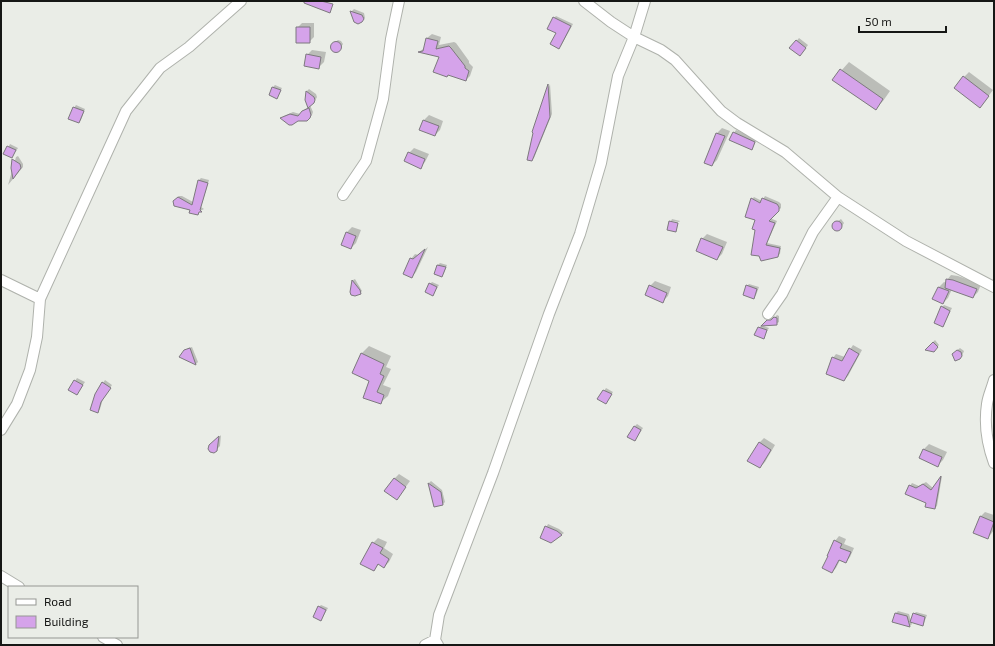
<svg xmlns="http://www.w3.org/2000/svg" width="995" height="646" viewBox="0 0 995 646" font-family="'Exo 2',sans-serif">
<style>
.shadow{fill:#0003}
.building{fill:#d5a3ea;stroke:#7d797e}
.lines{fill:none;stroke-linecap:round;stroke-linejoin:round}
.minor-casing{stroke:#afb2ac;stroke-width:12}
.minor{stroke:#fff;stroke-width:10}
</style>
<rect width="100%" height="100%" fill="#eaede7"/>
<path class="shadow" d="M354 9 364 13 365 18 362 20 355 22 352 11Z
M556 16 573 24 561 46 554 18Z
M302 23H314V37L309 42 297 28Z
M432 34 441 37 439 45 454 42 456 43 469 61V63L473 67 470 76 466 80 440 57 420 51 425 48 427 38Z
M799 38 808 45 802 53 791 48Z
M338 40 341 41 343 44 341 47 336 51 332 49 333 44Z
M312 50 326 52 324 62 319 67 307 55Z
M849 62 890 91 883 101 875 109 833 80Z
M969 72 993 90 984 102 964 77Z
M550 84 552 114 534 158 531 160 534 132H533Z
M275 85 282 88 277 98 273 87Z
M309 89 316 94 317 97 316 99 310 105 313 112 312 115 309 118 284 116 293 112 300 114 305 109 309 107 306 100 307 91Z
M76 105 85 109 81 120 79 122 74 108Z
M429 115 443 121 440 130 435 135 421 129 424 120Z
M722 128 730 131 717 160 712 165 705 162 717 133Z
M736 130 757 139 752 149 730 139Z
M10 144 18 148 12 157 5 154Z
M414 148 429 154 425 162 420 167 409 153Z
M18 156 23 164V167L8 185 16 157Z
M201 178 209 180 201 207 204 209 200 211 198 214 191 209 174 201 179 196H182L193 202 199 180Z
M765 196 779 202 781 204V208L770 218 777 221 767 243 781 246 780 254 777 256 762 259 752 199 754 197 762 201Z
M672 219 680 221 679 222 671 221Z
M841 219 844 223 840 229 837 230 834 227V224Z
M352 227 361 230 356 243 351 248 342 245 347 232Z
M707 234 727 242 722 254 717 259 702 239Z
M428 247 416 272 412 277 411 259 415 254 418 255Z
M440 263 447 265 444 273 442 276 435 273 438 265Z
M951 275 958 276 981 284 978 292 973 297 952 289 948 298 943 303 934 298 939 287 944 282 947 283V280Z
M355 279 362 291 360 293 352 294 353 280Z
M655 281 671 287 668 296 663 301 650 286Z
M432 282 439 285 433 294 430 284Z
M749 284 759 287 756 295 754 298 747 286Z
M944 305 952 308 943 326 942 307Z
M777 315 779 316V322L776 324 764 325 770 318H774Z
M761 325 769 328 763 338 756 335Z
M935 340 939 345 934 351 926 349Z
M853 345 862 350 848 376 844 380 833 358 836 354 845 357Z
M369 346 391 356 386 367 391 369 383 385 391 388 388 396 380 403 371 381 353 373 362 353Z
M192 347 198 362 196 364 180 357 188 348Z
M960 348 964 351 962 356 956 351Z
M77 378 85 382 77 394 70 389Z
M105 380 112 385 103 399 100 409 98 412 96 394Z
M606 388 613 392 606 403 599 399Z
M637 424 643 428 635 440 634 427Z
M221 435 220 446 214 452 210 447Z
M764 438 775 445 765 462 760 467 759 443Z
M929 444 947 452 943 460 938 465 924 449Z
M399 474 410 481 397 499 394 479Z
M942 476 937 506 935 508 927 502 910 486 912 483 919 486 926 482 933 488Z
M431 481 442 490 445 502 443 504 434 506 429 483Z
M985 512 994 515V530L988 538 980 517Z
M548 524 559 529 564 533 551 542 541 538Z
M839 536 846 539 844 544 854 548 850 557 846 562 840 560 836 568 832 572 835 541Z
M378 538 387 542 384 548 393 554 389 562 384 567 379 564 374 570 362 563 373 543Z
M321 605 328 608 321 620 319 607Z
M898 611 909 614 912 624 910 626 894 621 896 613Z
M916 612 927 615 924 623 922 625 914 614Z"/>
<path class="building" d="M304 1H321L333 4 330 13 304 3Z
M350 11 362 15 364 19 362 22 358 24 354 22Z
M553 17 571 26 559 49 550 44 556 33 547 29Z
M296 27H310V43H296Z
M426 38 438 41 436 49 449 46 451 48 465 66V68L469 71 466 81 448 75 447 77 433 72 439 57 418 52 423 51Z
M796 40 806 48 800 56 789 48Z
M330.5 47a5.5 5.5 0 1 1 11 0a5.5 5.5 0 1 1-11 0Z
M306 54 321 57 319 69 304 66Z
M840 69 883 99 876 110 832 80Z
M963 76 989 96 980 108 954 88Z
M548 84 550 117 532 161 527 160 533 133 532 132Z
M272 87 281 90 277 99 269 95Z
M306 91 314 97 315 100 314 103 308 108 305 100Z
M73 107 84 111 79 123 68 119Z
M309 108 311 115 310 118 307 121H298L292 125H289L280 118 290 114 298 116 302 111Z
M423 120 439 126 435 136 419 130Z
M733 132 755 142 752 150 729 140Z
M716 133 725 136 712 166 704 163Z
M7 146 16 150 12 158 3 154Z
M408 152 425 159 421 169 404 161Z
M12 159 20 164 21 168 13 179 11 168Z
M198 180 208 183 200 210 202 212H199L198 215 189 213 190 210 174 206 173 201 178 197 192 205Z
M751 198 760 203 762 198 777 204 779 207V211L769 221 775 223 766 245 780 248 778 257 761 261 759 256 751 255 755 230 752 229 755 220 745 217Z
M669 221 678 223 676 232 667 230Z
M832 226a5 5 0 1 1 10 0a5 5 0 1 1-10 0Z
M346 232 356 236 351 249 341 245Z
M701 238 723 247 717 260 696 251Z
M425 249 412 278 403 274 410 258 413 259Z
M437 265 446 267 442 277 434 274Z
M946 279 953 280 977 289 973 298 945 288Z
M352 280 360 290 361 294 355 296 351 295 350 292Z
M429 283 437 287 433 296 425 292Z
M649 285 667 293 663 303 645 295Z
M746 285 757 289 754 299 743 295Z
M938 287 949 291 943 304 932 299Z
M941 306 950 311 943 327 934 323Z
M774 317 777 318V325L761 326 767 320H771Z
M758 327 767 330 764 339 754 335Z
M933 342 938 347 934 352 925 350Z
M190 348 196 365 179 357 184 350Z
M849 348 859 354 844 381 826 374 832 357 842 361Z
M957 350 961 352 962 356 960 359 955 361 952 354Z
M361 353 384 364 380 374 384 376 377 392 384 395 381 404 363 398 369 381 352 373Z
M74 380 83 385 77 395 68 390Z
M102 382 111 388 101 402 98 413 90 410 95 394Z
M603 390 612 394 606 404 597 399Z
M634 426 641 430 635 441 627 437Z
M219 436 217 451 214 453 210 452 208 449 209 445Z
M759 442 771 450 760 468 747 461Z
M923 449 942 457 938 467 919 458Z
M941 476 935 509 925 507 926 503 905 494 909 485 916 488 923 484 931 490Z
M394 478 406 487 397 500 384 491Z
M428 483 441 492 443 505 434 507Z
M980 516 994 522 988 539 973 533Z
M545 526 557 531 562 535 551 543 540 538Z
M834 540 842 544 840 548 851 552 846 563 839 560 832 573 822 568 828 556H827Z
M372 542 383 548 380 553 389 559 384 568 378 564 374 571 360 564Z
M318 606 326 610 321 621 313 617Z
M895 613 907 616 910 627 892 622Z
M913 613 925 617 923 626 910 622Z"/>
<g class="lines">
<defs>
<path id="minor" d="M584 1 611 22 634 37 661 50 675 60 721 111 737 123 785 152 838 197 906 241 994 287
M343 195 366 161 383 99 391 39 399 1
M1 280 40 299
M768 314 782 294 813 232 838 197
M994 380C992 388 988 396 987 404 984 424 987 444 994 463
M1 430 17 404 30 370 37 337 40 299 126 111 160 68 189 47 241 1
M1 576 19 587
M103 637 117 645
M425 645 435 640
M438 645 435 640 439 615 493 473 549 314 580 234 601 163 618 76 634 37 645 1"/>
</defs>
<use href="#minor" class="minor-casing"/>
<use href="#minor" class="minor"/>
</g>
<rect width="995" height="646" fill="none" stroke="#161715" stroke-width="4"/>
<rect x="8" y="586" width="130" height="52" fill="#eaede7" stroke="#959793"/>
<rect x="16" y="599" width="20" height="6" fill="#ffffff" stroke="#959793"/>
<text x="44" y="606" font-size="12" fill="#161715">Road</text>
<rect x="16" y="616" width="20" height="12" fill="#d5a3ea" stroke="#959793"/>
<text x="44" y="626" font-size="12" fill="#161715">Building</text>
<path d="M859 26v6h87v-6" fill="none" stroke="#161715" stroke-width="2"/>
<text x="865" y="26" font-size="12" fill="#161715" stroke="#eaede7" stroke-width="3" paint-order="stroke">50 m</text>
</svg>
